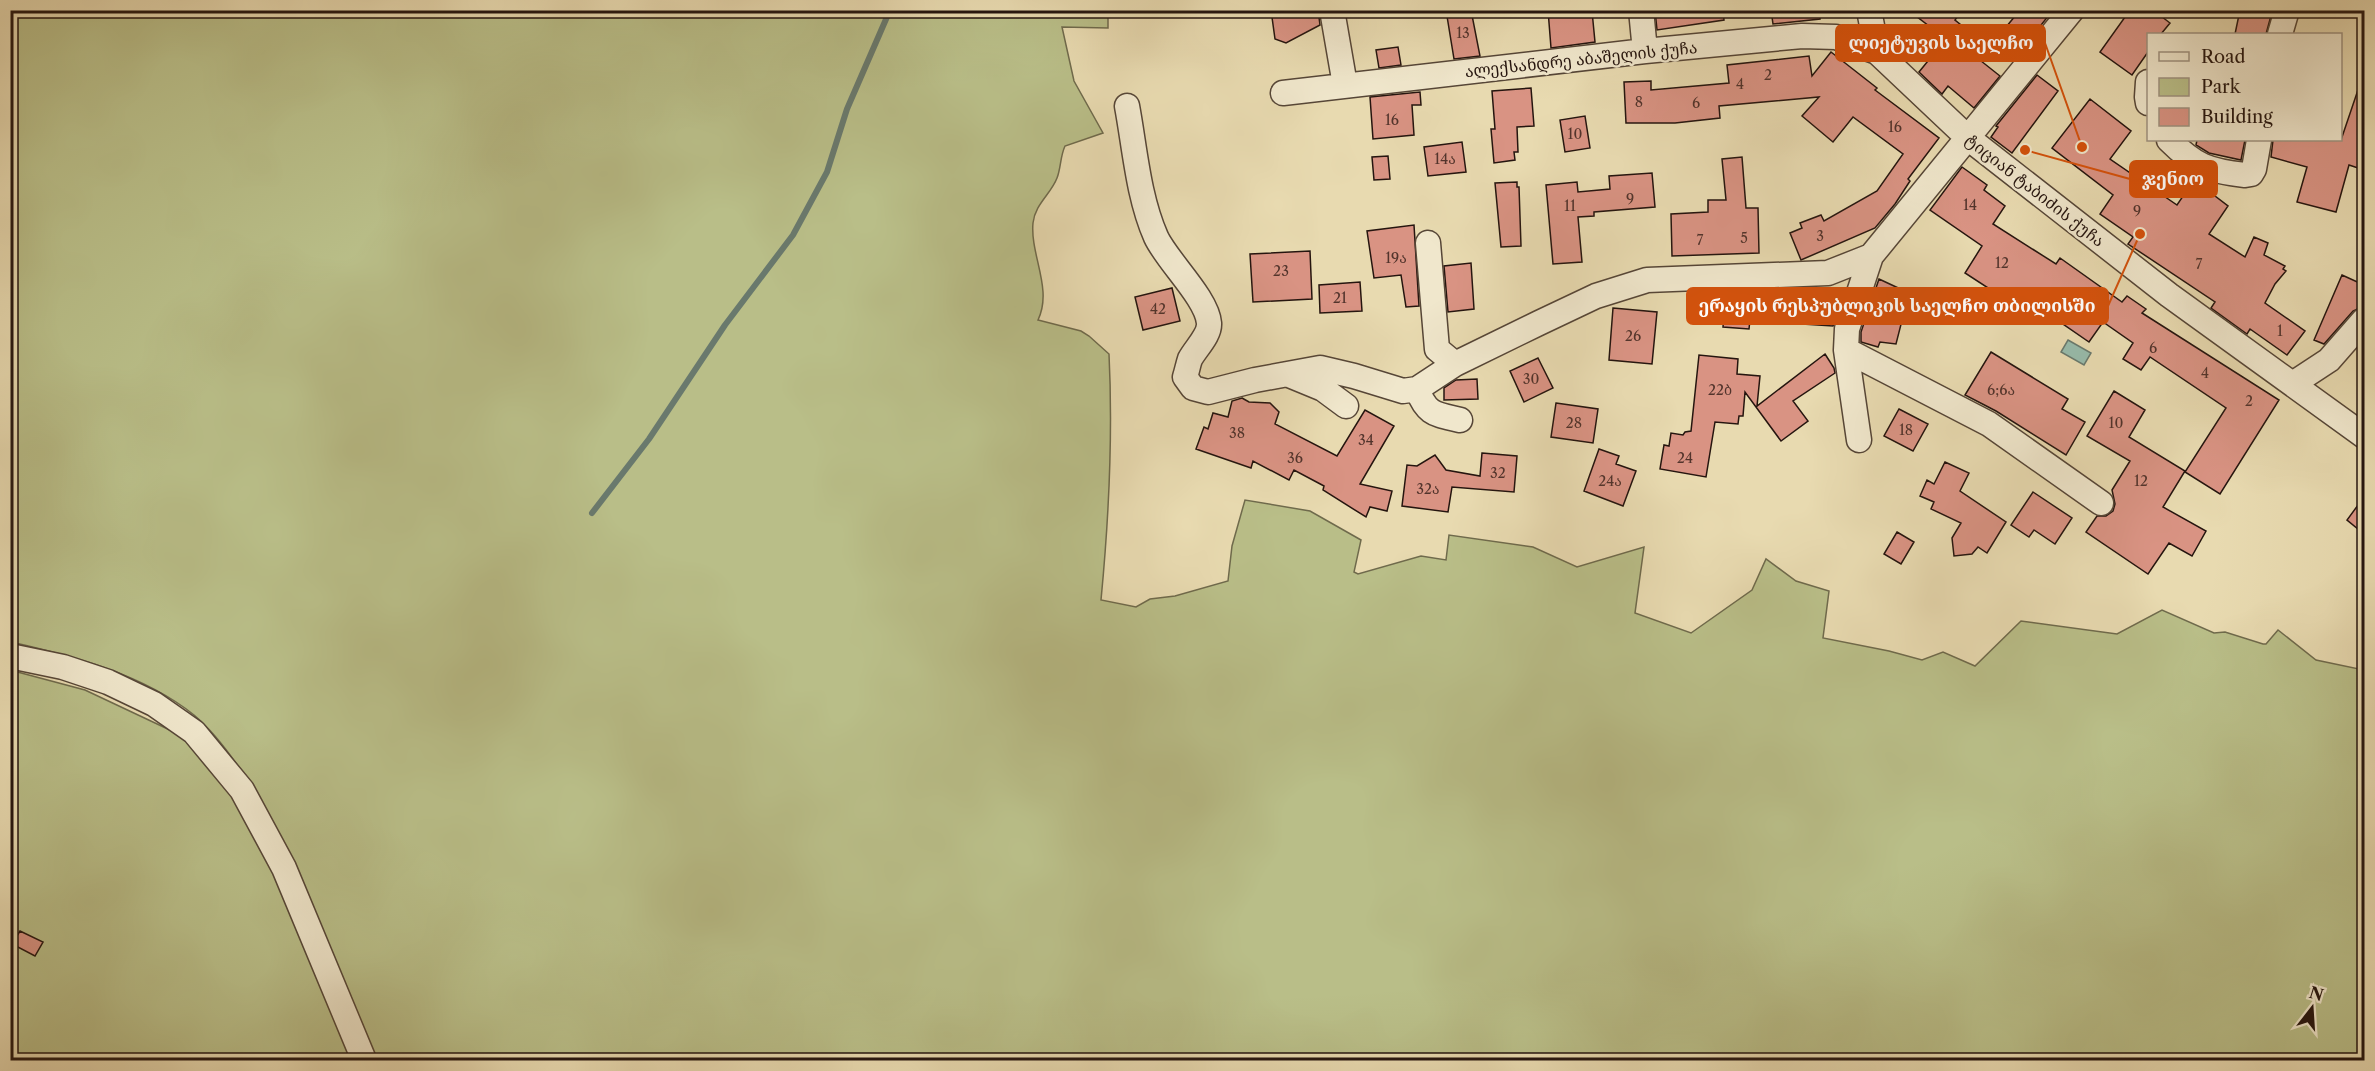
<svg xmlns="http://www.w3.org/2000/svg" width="2375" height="1071" viewBox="0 0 2375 1071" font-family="'Libre Caslon Text','Noto Serif Georgian',serif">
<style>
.green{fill:#b9be88;stroke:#6f6a4c;stroke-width:1.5}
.water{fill:#97bbab;stroke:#69796d;stroke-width:1.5}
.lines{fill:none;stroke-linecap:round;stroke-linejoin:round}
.stream{stroke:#69796d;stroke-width:6}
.building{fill:#d99383;stroke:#25150f;stroke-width:1.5}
.minor-casing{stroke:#564637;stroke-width:27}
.minor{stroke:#f0e7cc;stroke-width:24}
.labels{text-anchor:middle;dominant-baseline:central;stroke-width:5;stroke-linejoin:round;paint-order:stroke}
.number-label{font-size:14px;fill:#52342c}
.street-label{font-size:16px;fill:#25150f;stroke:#f0e7cc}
.leader{fill:none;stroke:#d4520c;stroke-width:2}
.callout-dot{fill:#d4520c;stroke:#f0e7cc;stroke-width:2}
.callout{fill:#d4520c;stroke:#d4520c;stroke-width:2}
.callout-label{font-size:18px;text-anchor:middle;font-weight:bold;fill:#fff}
</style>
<rect width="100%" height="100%" fill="#e8dab0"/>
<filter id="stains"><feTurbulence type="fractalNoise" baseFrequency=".00333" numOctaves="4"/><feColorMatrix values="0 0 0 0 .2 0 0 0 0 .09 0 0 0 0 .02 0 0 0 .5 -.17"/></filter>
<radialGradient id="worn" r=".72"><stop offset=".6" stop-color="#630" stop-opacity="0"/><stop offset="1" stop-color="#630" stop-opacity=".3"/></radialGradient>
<path class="green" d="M11 11H1108V28L1062 27 1074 81 1103 133 1065 146C1060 157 1061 168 1057 178 1051 194 1035 204 1033 223 1030 255 1053 289 1038 320L1081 331 1089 336 1109 354C1113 436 1109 517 1101 600L1136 607 1150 599 1175 596 1228 581 1232 546 1245 500 1310 511 1361 540 1354 572 1358 574 1421 556 1446 560 1449 535 1533 547 1577 567 1644 547 1635 613 1691 633 1752 590 1766 559 1796 581 1829 591 1823 638 1889 651 1922 660 1943 652 1975 666 2021 621 2117 634 2162 610 2214 633 2225 632 2263 644H2266L2278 630 2316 660 2364 670V1060H11L10 670 85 690 189 739 242 772C228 751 213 731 194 715 143 674 73 656 11 642Z"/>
<path class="water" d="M2068 340 2091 353 2084 365 2061 352Z"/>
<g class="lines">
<path class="stream" d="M592 513 649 439 725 325 793 235 827 172 847 109 890 10"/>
</g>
<path class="building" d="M1271 10H1318L1320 25 1286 43 1275 39Z
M1446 10H1471L1480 56 1454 59Z
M1548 10H1564V14L1592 11 1595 42 1551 48Z
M1655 10H1723L1724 20 1657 30Z
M1771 10H1819L1820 19 1773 24Z
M1908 10H1962L1955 20 1981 41 1971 53 2000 76 1974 108 1948 86 1942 94 1919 72 1946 39Z
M2020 10H2053L2022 49 2002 32Z
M2130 10H2153L2170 23 2161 34H2148V52L2132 75 2100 52Z
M2240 10 2272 12 2266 34H2235Z
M1398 47 1401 65 1379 68 1376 50Z
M1831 52 1877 88 1875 90 1939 138 1908 179 1910 181 1895 204 1875 228 1801 260 1790 233 1802 228 1800 223 1821 215 1824 221 1877 191 1903 154 1853 117 1833 142 1802 116 1819 97 1719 106 1720 118 1675 123H1626L1624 82 1651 81V90L1729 83 1727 65 1809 56 1812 76Z
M2037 75 2058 91 2012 153 1991 137 1998 127 1996 126Z
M2362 78 2364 79V170L2349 165 2336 212 2297 202 2307 167 2271 157 2273 140H2341Z
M1531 88 1534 126 1517 127 1518 152H1514L1515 160 1494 163 1491 129H1495L1492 91Z
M1420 92 1421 105H1412L1414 135 1373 139 1370 97Z
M2090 99 2131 131 2110 159 2177 205 2194 180 2228 206 2209 234 2245 257 2254 237 2268 243 2264 255 2285 266 2283 269 2286 271 2275 284 2265 303 2305 331 2287 355 2250 329 2247 334 2211 308 2215 302 2128 244 2133 237 2100 214 2113 195 2052 148Z
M1585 116 1590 148 1565 152 1560 120Z
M2197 140H2245L2241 160 2209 153 2196 145Z
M1462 142 1466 172 1428 176 1424 147Z
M1388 156 1390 179 1374 180 1372 157Z
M1742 157 1746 208H1758L1759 253 1672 256 1671 214 1708 212V200H1726L1722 159Z
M1962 167 1987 185 1984 190 2005 206 1993 224 2056 264 2060 258 2122 302 2127 296 2146 309 2142 313 2279 400 2220 494 2185 472 2226 408 2150 357 2141 370 2123 359 2133 343 2103 322 2089 342 2015 291 2008 301 1965 273 1982 246 1930 210Z
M1652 173 1655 207 1594 212V216L1578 217 1582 262 1553 264 1546 185 1577 182 1578 192 1610 189 1609 176Z
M1517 182V187H1519L1521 246 1501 247 1495 183Z
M1414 225 1419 306 1406 307 1401 275 1374 278 1367 231Z
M1310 251 1312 299 1253 302 1250 254Z
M1471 263 1474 309 1448 312 1444 266Z
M2342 275 2364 285V306L2353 311 2324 344 2314 340Z
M1879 279 1909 293 1896 344 1880 342 1878 347 1861 342V332Z
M1360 282 1362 311 1320 313 1319 285Z
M1172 288 1180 321 1143 330 1135 297Z
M1785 290 1844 293 1833 326 1802 324 1784 318Z
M1726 291 1753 292 1749 329 1723 327Z
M1613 308 1657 312 1652 364 1609 360Z
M1991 352 2068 399 2062 409 2085 422 2066 455 1996 411 1965 395Z
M1825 354 1834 368 1835 373 1793 401 1808 421 1781 441 1745 392 1743 416H1739L1738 424 1715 422 1706 477 1660 469 1664 445 1669 446 1671 433 1683 435 1685 432 1691 431 1699 355 1738 359 1737 374 1760 376 1757 406Z
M1538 358 1553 388 1524 402 1510 371Z
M1477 379 1478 399 1444 400V388L1456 380Z
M2114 391 2145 410 2129 437 2185 471 2163 507 2206 531 2192 556 2169 543 2148 574 2086 532 2097 516H2106L2113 511 2115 504 2112 490 2130 461 2087 436Z
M1242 398 1249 402 1270 403 1279 412 1275 424 1337 456 1365 410 1394 426 1360 484 1392 491 1387 511 1370 507 1366 517 1323 490 1324 486 1294 470 1289 480 1253 461 1251 468 1196 449 1204 427 1208 429 1213 413 1228 417 1232 401Z
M1556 403 1598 409 1593 443 1551 437Z
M1899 409 1928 424 1913 451 1884 436Z
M1599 449 1619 456 1616 464 1636 471 1623 506 1584 491Z
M1482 453 1517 456 1514 492 1452 487 1448 512 1402 506 1407 465 1417 466 1435 455 1446 470 1480 476Z
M1945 462 1969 473 1960 491 2006 522 1987 553 1978 547 1972 554 1954 556 1952 538 1961 523 1931 509 1934 502 1920 496 1927 480 1934 484Z
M2033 492 2072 518 2055 544 2034 530 2029 537 2011 525Z
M2364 497V534L2347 520Z
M1897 532 1914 542 1901 564 1884 554Z
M20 931 43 942 35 956 12 944Z"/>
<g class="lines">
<defs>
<path id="minor" d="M1332 10 1345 85
M1641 10 1645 51
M1869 10 1877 52 1968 138 2169 295 2364 436
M2280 34 2287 10
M2148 82 2147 97 2148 103
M1283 93 1645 51 1802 36 1836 37 1877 52
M1127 106C1135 149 1138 196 1156 237 1167 261 1207 298 1209 323 1210 335 1196 348 1190 359 1188 365 1187 371 1185 377L1193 388 1208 392 1255 380 1320 368 1354 376 1403 391 1417 389 1455 364 1539 323 1596 296 1647 280 1828 273 1871 256 2072 10
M2169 140C2195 166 2208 171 2245 175L2251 174 2254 169 2259 140
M1428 243 1437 349 1455 364
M1846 350 1989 424 2101 503
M1289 375 1323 389 1346 406
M2294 383 2329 360 2364 320
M1417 389C1427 415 1435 414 1460 420
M1859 440 1846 350 1847 329 1871 256
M10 656 63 667 108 682 154 704 194 732 242 790 284 868 364 1060"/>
</defs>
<use href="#minor" class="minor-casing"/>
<use href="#minor" class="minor"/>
</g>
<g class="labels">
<g class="number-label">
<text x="1463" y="33">13</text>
<text x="1768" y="75">2</text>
<text x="1740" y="84">4</text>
<text x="1639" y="102">8</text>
<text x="1696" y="103">6</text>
<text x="1392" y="120">16</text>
<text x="1895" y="127">16</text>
<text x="1575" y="134">10</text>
<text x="1445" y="159">14ა</text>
<text x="1630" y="199">9</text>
<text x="1970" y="205">14</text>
<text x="1570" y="206">11</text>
<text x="2137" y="211">9</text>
<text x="1820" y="236">3</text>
<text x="1744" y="238">5</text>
<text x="1700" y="240">7</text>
<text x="1396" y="258">19ა</text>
<text x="2002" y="263">12</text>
<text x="2199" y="264">7</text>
<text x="1281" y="271">23</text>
<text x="1340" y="298">21</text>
<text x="1158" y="309">42</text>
<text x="2280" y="331">1</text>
<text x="1633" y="336">26</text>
<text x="2153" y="348">6</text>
<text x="2205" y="373">4</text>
<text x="1531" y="379">30</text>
<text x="1720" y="390">22ბ</text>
<text x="2001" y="390">6;6ა</text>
<text x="2249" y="401">2</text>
<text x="1574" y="423">28</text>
<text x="2116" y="423">10</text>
<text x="1906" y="430">18</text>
<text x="1237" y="433">38</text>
<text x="1366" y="440">34</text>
<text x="1295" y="458">36</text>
<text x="1685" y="458">24</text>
<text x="1498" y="473">32</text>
<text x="1610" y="481">24ა</text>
<text x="2141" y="481">12</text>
<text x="1428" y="489">32ა</text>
</g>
<g class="street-label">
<text transform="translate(1581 59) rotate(-6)">ალექსანდრე აბაშელის ქუჩა</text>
<text transform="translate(2035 190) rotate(38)">ტიციან ტაბიძის ქუჩა</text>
</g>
</g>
<path class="leader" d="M2082 147L2045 43M2025 150L2130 179M2140 234L2108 306"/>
<g class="callout-dot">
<circle cx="2082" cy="147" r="6"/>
<circle cx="2025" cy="150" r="6"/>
<circle cx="2140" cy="234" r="6"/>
</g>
<g class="callout">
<rect x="1836" y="25" width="209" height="36" rx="6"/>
<rect x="2130" y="161" width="87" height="36" rx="6"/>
<rect x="1687" y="288" width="421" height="36" rx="6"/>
</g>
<g class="callout-label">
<text x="1941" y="49">ლიეტუვის საელჩო</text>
<text x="2173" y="185">ჯენიო</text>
<text x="1897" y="312">ერაყის რესპუბლიკის საელჩო თბილისში</text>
</g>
<rect width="2375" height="1071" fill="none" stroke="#e8dab0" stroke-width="36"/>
<rect x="12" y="12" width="2351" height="1047" fill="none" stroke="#25150f" stroke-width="3"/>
<rect x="18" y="18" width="2339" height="1035" fill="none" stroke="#25150f" stroke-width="1.5"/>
<rect x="2147" y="33" width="195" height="108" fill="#f0e7cc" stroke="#9f9380" stroke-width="1.5"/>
<rect x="2159" y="52" width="30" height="9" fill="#f0e7cc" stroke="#9f9380" stroke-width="1.5"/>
<text x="2201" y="63" font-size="18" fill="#25150f">Road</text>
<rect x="2159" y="78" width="30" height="18" fill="#b9be88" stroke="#9f9380" stroke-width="1.5"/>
<text x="2201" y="93" font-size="18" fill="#25150f">Park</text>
<rect x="2159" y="108" width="30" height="18" fill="#d99383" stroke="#9f9380" stroke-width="1.5"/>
<text x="2201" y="123" font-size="18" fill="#25150f">Building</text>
<g transform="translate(2312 1008) rotate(17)" stroke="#f0e7cc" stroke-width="4.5" paint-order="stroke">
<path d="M0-4.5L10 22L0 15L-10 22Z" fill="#25150f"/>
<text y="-9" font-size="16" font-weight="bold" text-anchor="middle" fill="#25150f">N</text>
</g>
<rect width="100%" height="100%" filter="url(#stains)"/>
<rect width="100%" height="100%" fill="url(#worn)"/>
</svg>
